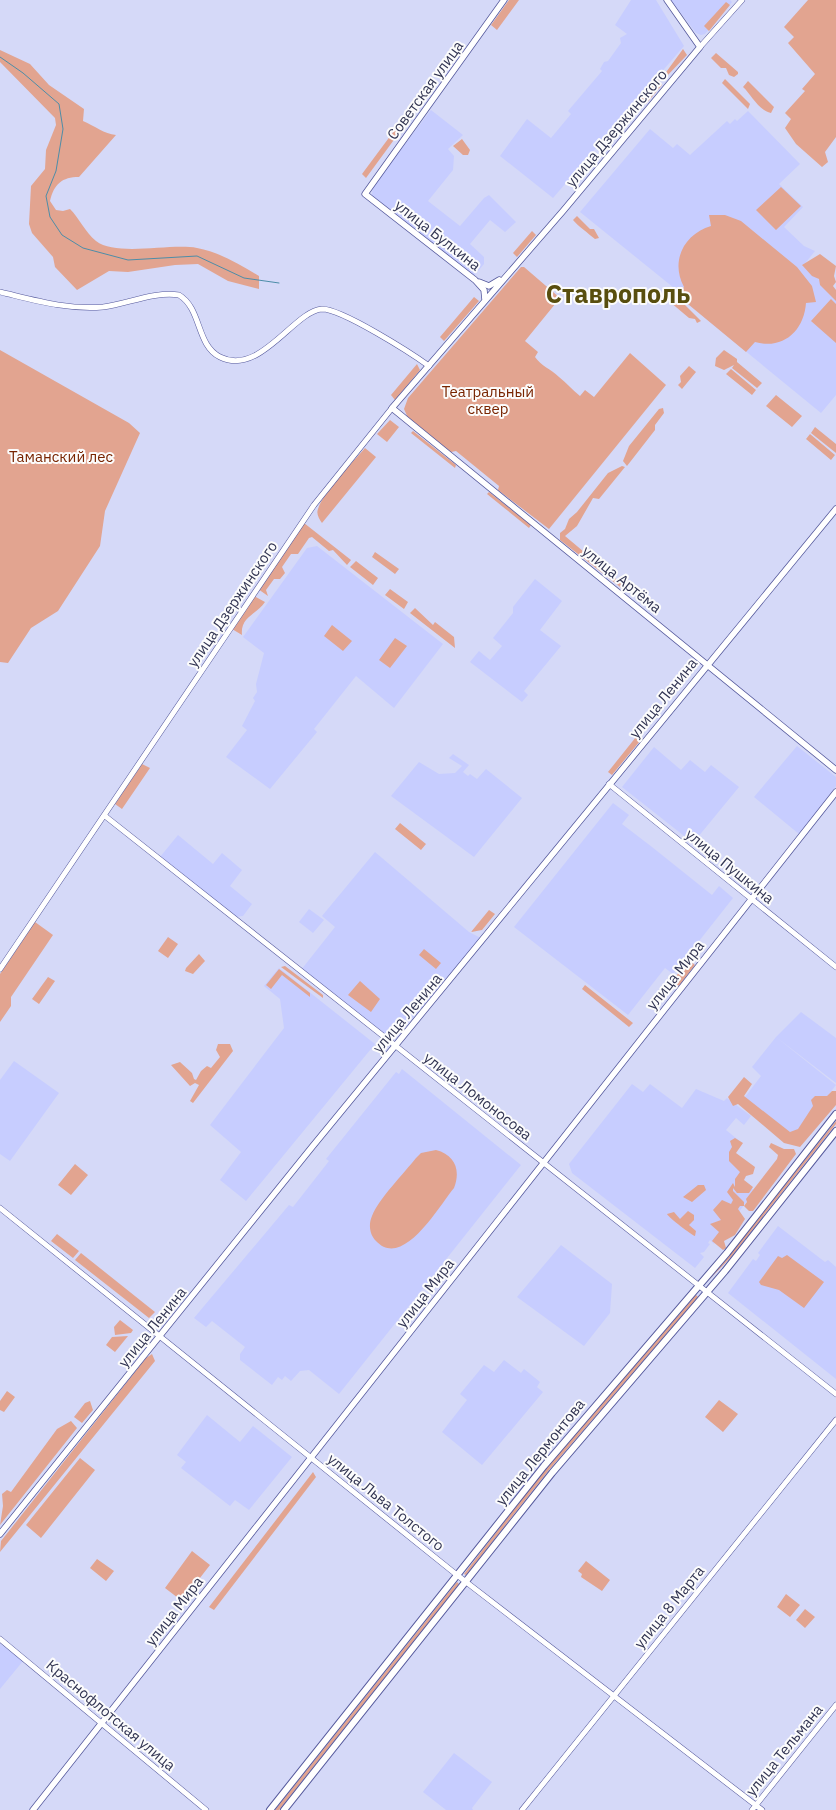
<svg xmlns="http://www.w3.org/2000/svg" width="836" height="1810" viewBox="0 0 836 1810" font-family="'IBM Plex Sans',sans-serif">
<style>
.built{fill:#c7cdff}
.green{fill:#e2a490}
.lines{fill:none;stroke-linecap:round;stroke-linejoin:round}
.stream{stroke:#4d8da8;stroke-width:1}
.tertiary-casing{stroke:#55599c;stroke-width:6}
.secondary-casing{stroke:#55599c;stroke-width:7}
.primary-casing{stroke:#55599c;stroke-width:8}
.tertiary{stroke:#fff;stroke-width:5}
.secondary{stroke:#fff;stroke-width:5.5}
.primary{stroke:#fff;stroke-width:6}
.labels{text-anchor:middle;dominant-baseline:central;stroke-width:4;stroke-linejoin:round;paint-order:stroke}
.street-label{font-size:15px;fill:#323553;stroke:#fcfcfc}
.park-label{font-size:15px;fill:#782400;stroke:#fcfcfc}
.town-label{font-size:25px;font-weight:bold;fill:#584e0f;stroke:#fcfcfc}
</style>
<rect width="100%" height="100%" fill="#d5d9f8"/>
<path class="built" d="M631 0H656L684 46 553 198 500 156 527 119 551 138 571 114 568 111 602 71 600 69 604 62 608 61 621 43 620 38 627 34 615 25Z
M671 0H730L732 2 705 34 701 35 696 33Z
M431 110 463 135 448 149 454 156 453 170 428 201 460 226 484 198 489 195 516 222 505 232 490 220 470 244 484 257V264L473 277 373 199 372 194 373 186Z
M748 111 800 164 779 184 803 207 784 227 804 246 815 251 803 266 836 294V395L821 413 677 295 679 292 580 212 650 129 673 148 677 144 690 155 727 121 730 124 735 119 737 121Z
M317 546 443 644 394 708 356 676 314 729 317 732 270 789 226 757 247 730 242 726 255 701 253 698 257 692 256 684 264 653 243 637 307 548Z
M535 579 562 601 540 630 561 646 524 691 528 695 522 702 470 662 479 651 490 660 502 646 493 638 513 613V607Z
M797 746 836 777V786L799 834 754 797Z
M654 747 681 770 690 760 705 772 711 765 739 787 693 843 622 787Z
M453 754 469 765 463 772 468 776 470 774 477 779 486 769 522 798 474 857 391 796 419 762 439 774 455 773 462 766 449 758Z
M613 803 629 815 622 824 652 847 712 895 719 886 733 898 673 974 665 968 628 1015 514 927Z
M178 835 213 864 222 853 242 870 230 886 252 904 243 916 235 917 160 857Z
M375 852 469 932 481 938 393 1041 301 970 335 927 322 916Z
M309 909 324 920 313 933 299 922Z
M279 968 375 1044 246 1201 220 1180 241 1152 210 1125 284 1028 280 999 264 986Z
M801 1012 836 1038V1083L776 1037Z
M776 1037 836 1085 793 1141 742 1101 761 1076 752 1067Z
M14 1061 59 1093 10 1161 0 1154V1080Z
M402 1069 521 1165 339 1394 309 1370 300 1371 291 1381 285 1376 282 1380 278 1377 272 1385 240 1360V1354L245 1347 212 1321 206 1327 194 1318 289 1205 293 1207 329 1161 326 1159 396 1072 399 1074Z
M632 1084 643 1092 650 1084 682 1108 696 1089 724 1101 727 1098 751 1116 744 1125 736 1118 726 1130 742 1143 735 1153 746 1166 739 1178 755 1191 714 1244 710 1240 708 1243 710 1244 704 1252 700 1253 704 1257 695 1268 572 1173 569 1164Z
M778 1226 825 1262 828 1260 836 1267V1379L728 1293 753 1259 756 1261 760 1255 758 1253Z
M561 1245 612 1284 610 1313 584 1346 517 1297Z
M504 1360 521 1373 524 1369 540 1382 537 1387 543 1392 482 1465 442 1432 467 1400 460 1394 484 1365 494 1372Z
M207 1415 240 1442 253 1426 292 1457 249 1510 235 1500 230 1506 181 1468 186 1462 177 1455Z
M0 1644 23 1661 0 1689Z
M454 1753 492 1782 472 1808 473 1810H446L423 1792Z"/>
<path class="green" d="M509 0H519L497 30 491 25Z
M808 0H836V137L825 152 828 162 822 167 796 144 785 128 791 119 785 113 805 91 802 89 815 74 788 43 794 37 784 27Z
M726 2 730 5 709 31 704 26Z
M683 49 687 55 666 77 664 75Z
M0 50 30 64 49 85 84 109 83 121C95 126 104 134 116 135L79 177C62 177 54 184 50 201L56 210 63 211 70 209C79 218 85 232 96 241 117 257 170 243 197 248 220 252 240 265 259 276V289L228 281 198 264 175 265 128 272 109 271 77 290 55 267 53 257 32 233 29 224 31 186 45 169 46 150 56 125 55 118 0 62Z
M716 53 738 72V74L734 77 729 75 726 68H721L711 58Z
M658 79 662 85 646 104 638 102Z
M725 79 750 104 748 109 722 83Z
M748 81 774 107 771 113C758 110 751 94 743 87Z
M411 108 415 111 366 178 362 174Z
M462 139 470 150 468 155H463L453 146Z
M781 187 801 206 776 230 756 210Z
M709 215H725L741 221 797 267 812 286 816 302 806 303C804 331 783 350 755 342L746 352 677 295 684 287C670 261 684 234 711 226Z
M577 216 590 229H594L599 238 595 239C589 234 577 225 573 220Z
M532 231 536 235 517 257 513 253Z
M820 254 836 266 834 276 836 282 833 286 836 290V301L820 285 819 279 812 276 802 265Z
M521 267H524L560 298 525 341 538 352 535 357C541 366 551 369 559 377 567 383 572 390 580 396L585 390 594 397 630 353 666 385 549 529 498 490 499 486 456 451 451 452 408 418 404 409 408 398Z
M474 297 479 301 444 341 440 337Z
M671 297 679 299 701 321 697 323 695 319 689 318 670 302Z
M831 299 836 304V343L811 321Z
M0 350 129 423 140 433 105 511 100 546 58 611 31 628 8 663 0 662Z
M724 350 737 359V362L762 383 757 388 732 368 734 365 724 370 715 366 716 358Z
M417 364 420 370 395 400 391 395Z
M689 366 696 372 682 389 678 385 681 382 680 376Z
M731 369 756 390 752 395 726 374Z
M776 395 802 416 792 427 766 406Z
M663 408 664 413 655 425V430L627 466 623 461 629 446 659 409Z
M390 420 399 427 387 442 377 434Z
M815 427 836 444V453L811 433Z
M413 431 456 465 455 468 411 433Z
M810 434 835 455 831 460 806 439Z
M365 448 376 457 322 523C319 519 316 514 318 509 324 491 352 463 365 448Z
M622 466 625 467 599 499 593 498 577 526 565 536 627 588 624 590 560 540V533L565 529 569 519 577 512 608 473Z
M489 492 531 525 529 528 487 494Z
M304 523 351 560 347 565 333 550 329 551 312 537 309 538 298 554H291L282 567 285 573 280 579H274L266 590 268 596 258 589Z
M375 552 399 569 395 574 372 557Z
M356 561 378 578 373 585 350 567Z
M390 589 408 602 404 609 385 595Z
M254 596 265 602C256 615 240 617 242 635L232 629Z
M415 608 433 625 435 622 454 637 455 648 410 613Z
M332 625 352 641 343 651 324 636Z
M395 638 407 646 390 668 379 660Z
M636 737 640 741 612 775 608 772Z
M142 764 150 768 122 809 115 804Z
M400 823 426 844 421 850 395 829Z
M489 910 495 914 482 930 471 932Z
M35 922 53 935 11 997V1006L0 1022V974Z
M168 937 178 944 168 958 158 951Z
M424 949 441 963 436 969 419 955Z
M199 954 205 961 193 974 185 971 186 968Z
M689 960 695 965 679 986 672 981Z
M285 966 323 995V998L281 967Z
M279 969 310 993V997L282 975 271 989 266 985Z
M48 977 55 981 39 1004 32 999Z
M360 981 380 999 371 1012 348 995Z
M585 985 633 1023 629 1027 582 989Z
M218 1044H230L233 1051 193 1103 190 1101 199 1085 195 1083 190 1086 171 1065 180 1062 192 1073 194 1079 196 1080 201 1071 207 1066 211 1068 220 1057 216 1050Z
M744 1077 752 1084 744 1096 790 1132 798 1129 813 1106 811 1100 815 1096H827L832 1091H836V1105L800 1147 784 1143 738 1104 733 1106 728 1097Z
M836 1121V1124L731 1257 708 1281Z
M735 1138 743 1143 736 1153 755 1167 753 1174 746 1176 744 1180 753 1187 749 1193H737L733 1188V1191L744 1202V1206L747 1202 746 1199 777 1159 778 1155 769 1147 771 1143 784 1149H794L796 1154 753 1211H749L744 1206H740L738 1209 745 1219 735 1235 724 1241 726 1248 723 1250 712 1241 719 1232 710 1224 721 1220 713 1210 722 1200 731 1204 733 1200 727 1192 733 1183 735 1187V1179L740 1172 729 1161V1152L732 1147 730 1141Z
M436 1150C455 1155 461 1170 454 1188 439 1206 403 1270 376 1241 370 1235 368 1225 372 1216 378 1200 404 1173 416 1158L421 1153Z
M75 1164 88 1175 71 1195 58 1185Z
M698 1185H704L706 1190 692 1202 683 1197Z
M688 1211 694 1215V1220L689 1225 696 1231 695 1236C692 1235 669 1218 667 1214L674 1212 680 1219Z
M57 1234 79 1251 73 1258 51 1241Z
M81 1253 155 1312 149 1318 75 1260Z
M787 1255 824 1282 804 1308 779 1290 761 1285 759 1282 778 1256 782 1258Z
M696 1295 698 1297 549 1470 466 1575 464 1574 546 1468Z
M120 1320 133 1330 131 1333 115 1335 114 1327Z
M128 1336 115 1352 106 1345 112 1337Z
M152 1354 155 1361 0 1552 1 1541 146 1358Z
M7 1391 15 1397 4 1412 0 1410V1401Z
M719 1400 738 1414 723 1432 705 1417Z
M90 1401 93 1410 82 1423 74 1417 85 1403Z
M71 1421 77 1428 0 1525 3 1506 2 1494 7 1490 11 1492 57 1429Z
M80 1458 95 1470 41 1538 26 1525Z
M313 1472 316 1477 214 1610 209 1607Z
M192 1551 210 1565 182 1601 165 1588Z
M97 1559 114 1571 106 1581 90 1568Z
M586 1561 610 1580 602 1591 581 1577 582 1574 578 1571Z
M457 1582 459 1584 279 1810H275Z
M786 1594 800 1605 790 1617 777 1607Z
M805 1609 815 1617 805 1628 796 1620Z"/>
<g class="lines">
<path class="stream" d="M0 57 23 73 59 104 63 129 56 171 46 196 50 217 62 235 83 248 128 260 197 256 244 278 279 283"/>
<defs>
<path id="tertiary" d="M700 47 742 0
M0 292C34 300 67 310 103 307 127 304 155 291 179 295 202 309 196 345 220 357 260 377 294 311 322 309 342 309 411 353 429 366
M609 784 836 967
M105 816 836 1394
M0 969 314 505 392 408
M0 1208 457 1575 762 1810
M0 1639 206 1810
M522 1810 836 1420
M752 1810 836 1705"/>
<path id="secondary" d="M667 0 700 47 563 211 392 408 836 770
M479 282 489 286 499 280
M485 300 484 290 475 280 365 194 504 0
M0 1534 312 1147 836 509
M33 1810 836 792"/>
<path id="primary" d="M270 1810 544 1466 727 1253 836 1114
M284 1810 552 1473 725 1271 836 1131"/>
</defs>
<use href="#tertiary" class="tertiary-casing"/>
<use href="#secondary" class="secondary-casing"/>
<use href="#primary" class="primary-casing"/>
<use href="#tertiary" class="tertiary"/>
<use href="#secondary" class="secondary"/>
<use href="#primary" class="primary"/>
</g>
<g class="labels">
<g class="street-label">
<text transform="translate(425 90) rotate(-54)">Советская улица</text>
<text transform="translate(616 128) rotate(-50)">улица Дзержинского</text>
<text transform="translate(438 235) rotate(38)">улица Булкина</text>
<text transform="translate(622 579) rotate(39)">улица Артёма</text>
<text transform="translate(232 604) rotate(-56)">улица Дзержинского</text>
<text transform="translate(663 698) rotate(-51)">улица Ленина</text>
<text transform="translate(730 866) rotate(39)">улица Пушкина</text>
<text transform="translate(675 975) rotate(-52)">улица Мира</text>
<text transform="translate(407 1013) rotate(-50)">улица Ленина</text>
<text transform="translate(478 1096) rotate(38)">улица Ломоносова</text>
<text transform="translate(425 1293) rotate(-52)">улица Мира</text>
<text transform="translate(152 1327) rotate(-51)">улица Ленина</text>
<text transform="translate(540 1452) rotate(-51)">улица Лермонтова</text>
<text transform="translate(386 1502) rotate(39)">улица Льва Толстого</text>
<text transform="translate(669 1607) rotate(-51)">улица 8 Марта</text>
<text transform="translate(174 1611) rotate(-52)">улица Мира</text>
<text transform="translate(111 1715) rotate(40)">Краснофлотская улица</text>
<text transform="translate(784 1750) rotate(-51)">улица Тельмана</text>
</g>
<g class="park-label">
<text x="488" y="391">Театральный<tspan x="488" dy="17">сквер</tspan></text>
<text x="61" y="456">Таманский лес</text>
</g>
<g class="town-label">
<text x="618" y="293">Ставрополь</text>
</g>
</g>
</svg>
